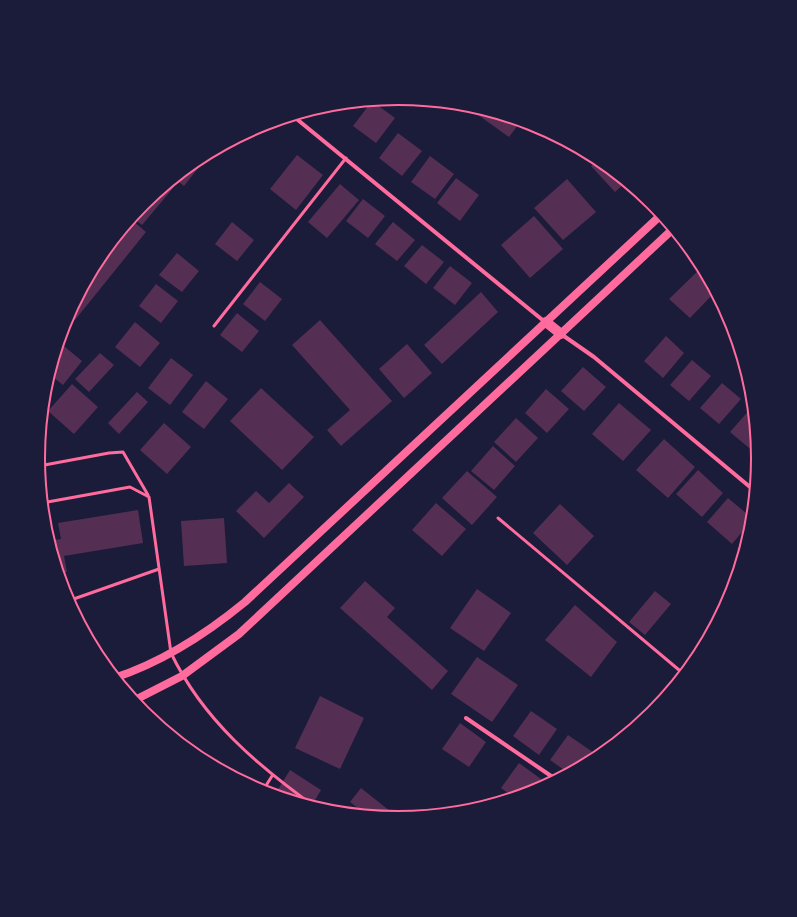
<svg xmlns="http://www.w3.org/2000/svg" width="797" height="917" viewBox="0 0 797 917" font-family="Arial,sans-serif">
<style>
.building{fill:#542f53}
.lines{fill:none;stroke-linecap:round;stroke-linejoin:round}
.service{stroke:#ff6b9d;stroke-width:3}
.minor{stroke:#ff6b9d;stroke-width:4}
.secondary{stroke:#ff6b9d;stroke-width:8}
.primary{stroke:#ff6b9d;stroke-width:10}
.rim{fill:none;stroke:#ff6b9d;stroke-width:2}
</style>
<rect width="100%" height="100%" fill="#1b1b3a"/>
<path class="building" d="M372 101 395 118 376 143 353 126Z
M464 105H469L521 121 509 137Z
M398 133 422 151 402 176 379 158Z
M210 153 184 186 174 178 198 159Z
M297 155 323 175 296 210 270 189Z
M430 156 454 174 435 199 411 182Z
M599 159 626 182 615 192 591 166Z
M456 178 479 195 460 221 437 203Z
M567 179 596 212 563 240 534 208Z
M169 183 174 187 142 225 132 217 144 203Z
M340 184 359 200 327 238 308 222Z
M363 199 385 216 368 238 346 221Z
M534 216 563 249 530 278 501 245Z
M131 219 146 232 75 320 68 315 99 258Z
M232 222 254 240 237 261 215 244Z
M393 222 415 240 397 261 375 244Z
M422 245 444 262 426 284 404 266Z
M177 253 199 271 182 292 159 275Z
M450 266 472 283 455 305 433 288Z
M703 266 716 291 690 318 669 299Z
M260 282 282 299 265 321 243 304Z
M156 284 178 301 161 323 139 306Z
M481 292 498 312 442 364 424 345Z
M237 313 259 331 242 352 220 335Z
M730 318 732 321 736 334 725 324Z
M320 320 392 401 341 446 327 430 350 410 292 345Z
M135 322 160 343 140 367 115 347Z
M666 336 684 353 663 378 644 361Z
M59 342 82 361 63 385 49 374Z
M407 344 432 373 404 398 379 369Z
M100 353 114 365 89 392 75 379Z
M171 358 193 375 170 405 148 388Z
M692 360 711 376 689 401 670 385Z
M583 367 606 387 584 411 561 391Z
M206 381 228 399 204 429 182 412Z
M722 383 741 399 719 424 700 408Z
M72 384 98 407 74 434 48 411Z
M261 388 314 437 282 470 230 421Z
M546 389 569 409 547 433 525 413Z
M137 392 148 402 119 434 108 423Z
M619 403 651 430 623 461 592 434Z
M752 407 754 409 757 439 749 448 730 432Z
M516 418 538 438 516 462 494 442Z
M164 423 191 447 167 474 140 450Z
M664 439 695 467 668 498 636 470Z
M493 446 515 466 494 490 471 471Z
M698 470 723 493 702 517 676 494Z
M467 471 497 497 472 525 442 498Z
M289 483 304 497 264 538 236 511 256 491 269 503Z
M728 498 753 519 732 544 707 522Z
M436 503 466 529 442 556 412 530Z
M560 504 594 536 567 565 533 533Z
M138 510 143 543 64 556 67 572 59 574 49 541 61 539 58 523Z
M224 518 227 563 184 566 181 521Z
M750 535 745 551 744 555 737 549Z
M365 581 395 608 387 617 448 671 432 690 340 608Z
M477 589 511 613 484 651 450 628Z
M655 591 671 604 645 635 629 622Z
M575 605 617 642 591 677 545 640Z
M477 657 518 685 492 722 451 694Z
M320 696 364 718 340 769 295 748Z
M531 711 557 729 539 755 513 736Z
M460 723 486 742 469 767 442 749Z
M568 735 600 757 570 774 550 760Z
M519 763 545 782 540 790 515 798 501 788Z
M290 770 321 790 311 807 274 796Z
M361 788 400 819 368 816 350 802Z"/>
<g class="lines">
<path class="service" d="M214 326 346 158
M39 466 109 453 123 452 148 495
M42 503 130 487 149 497 171 653C203 720 258 766 318 809
M498 518 685 675
M68 601 159 569
M262 792 272 776"/>
<path class="minor" d="M293 116 545 322
M561 334 594 357 756 492
M466 718 557 780"/>
<path class="secondary" d="M114 678C163 662 206 634 245 602L662 214
M133 701 182 676 239 634 674 228"/>
<path class="primary" d="M546 322 561 334"/>
</g>
<path d="M0 0H797V917H0ZM45 458a353 353 0 1 1 706 0a353 353 0 1 1-706 0Z" fill="#1b1b3a" fill-rule="evenodd"/>
<path class="rim" d="M45 458a353 353 0 1 1 706 0a353 353 0 1 1-706 0Z"/>
</svg>
